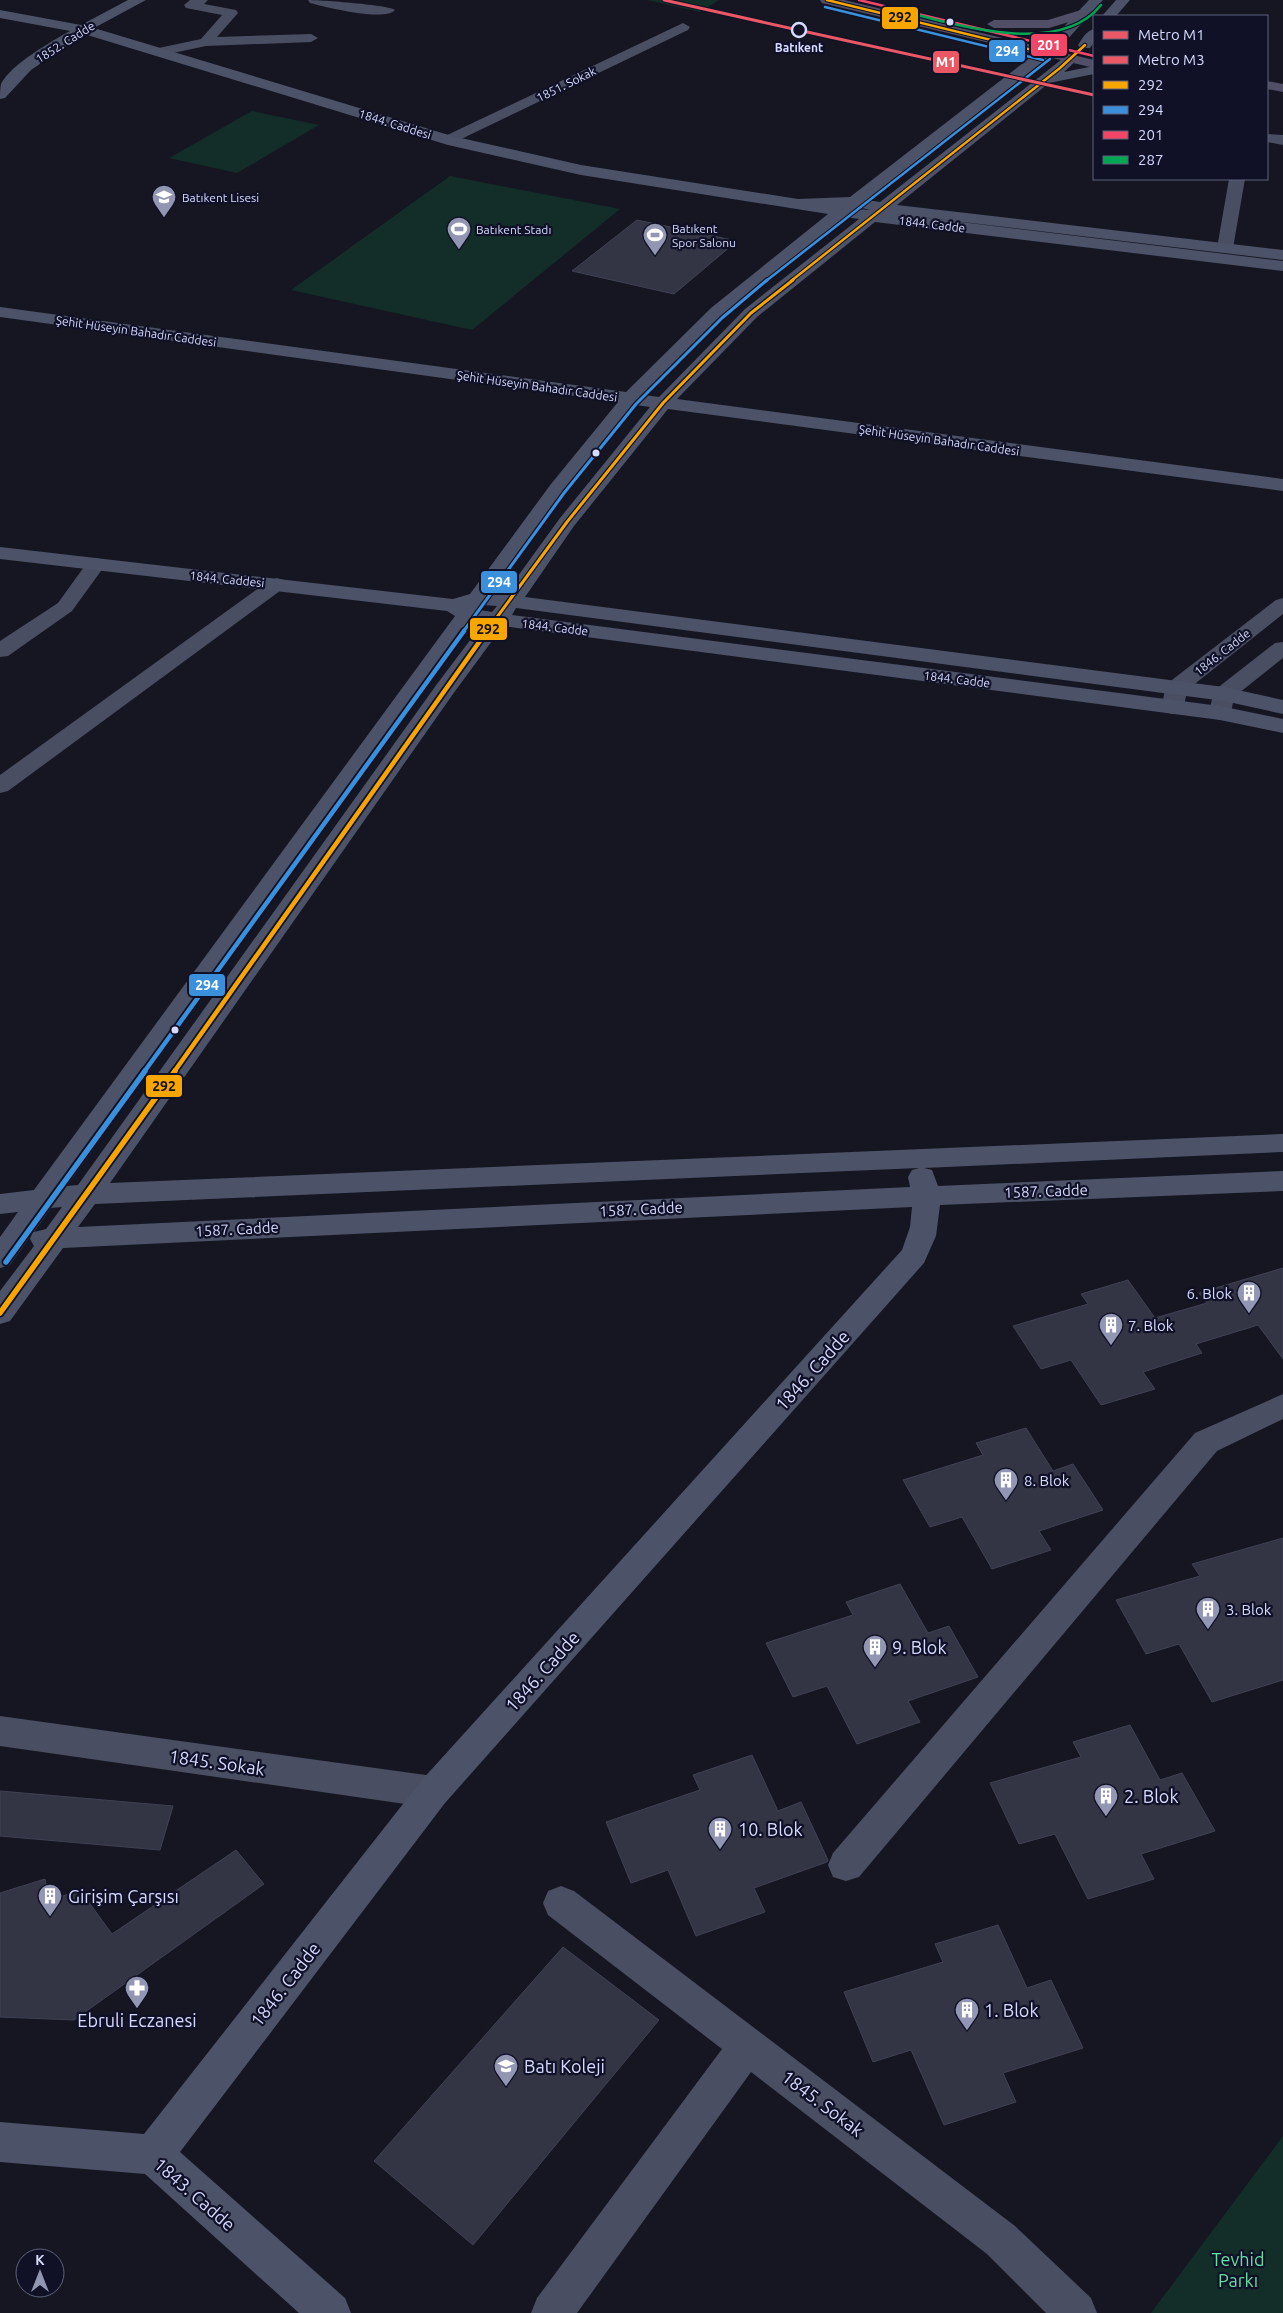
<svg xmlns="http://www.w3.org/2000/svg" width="1283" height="2313" viewBox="0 0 1283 2313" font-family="Ubuntu,sans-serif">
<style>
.green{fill:#132d28}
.building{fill:#333444;stroke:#404155}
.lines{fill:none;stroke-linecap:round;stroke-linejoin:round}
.street{fill:#4a4e62;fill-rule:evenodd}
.secondary{fill:#4c5268;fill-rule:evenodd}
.primary{fill:#514e68;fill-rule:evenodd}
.bus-1-far3-casing{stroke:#101127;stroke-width:4.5}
.bus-1-far2-casing{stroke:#101127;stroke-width:5.5}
.bus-1-far1-casing{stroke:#101127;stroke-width:8}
.bus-1-casing{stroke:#101127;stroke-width:9}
.bus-2-far3-casing{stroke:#101127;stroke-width:4.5}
.bus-2-far2-casing{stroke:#101127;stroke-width:5.5}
.bus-2-far1-casing{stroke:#101127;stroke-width:8}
.bus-2-casing{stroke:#101127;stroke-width:9}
.bus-3-casing{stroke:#101127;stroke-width:4.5}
.bus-4-casing{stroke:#101127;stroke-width:4.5}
.bus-1-far3{stroke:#f7a600;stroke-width:2.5}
.bus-1-far2{stroke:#f7a600;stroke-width:3}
.bus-1-far1{stroke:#f7a600;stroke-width:4.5}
.bus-1{stroke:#f7a600;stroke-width:5.5}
.bus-2-far3{stroke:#3a90db;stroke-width:2.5}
.bus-2-far2{stroke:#3a90db;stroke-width:3}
.bus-2-far1{stroke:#3a90db;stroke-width:4.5}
.bus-2{stroke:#3a90db;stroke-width:5.5}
.bus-3{stroke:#f34667;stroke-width:2.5}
.bus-4{stroke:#00a651;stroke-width:2.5}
.metro-1-casing{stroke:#101127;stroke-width:5}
.metro-2-casing{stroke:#101127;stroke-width:5}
.metro-1{stroke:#e95864;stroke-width:3}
.metro-2{stroke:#e95864;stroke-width:3}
.bus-dot{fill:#d6dbff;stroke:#101127;stroke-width:2}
.stop-dot{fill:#101127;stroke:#d6dbff;stroke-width:2.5}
.labels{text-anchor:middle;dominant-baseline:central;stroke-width:4.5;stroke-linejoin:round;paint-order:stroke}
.far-street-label{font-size:12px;fill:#d6dbff;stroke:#101127}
.far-stop-label{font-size:12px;font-weight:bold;fill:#d6dbff;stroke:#101127}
.far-poi-label{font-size:12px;fill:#d6dbff;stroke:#101127;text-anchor:start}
.street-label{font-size:15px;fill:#d6dbff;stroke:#101127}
.poi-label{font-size:15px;fill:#d6dbff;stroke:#101127;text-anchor:start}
.near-street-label{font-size:18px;fill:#d6dbff;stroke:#101127}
.near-poi-label{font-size:18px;fill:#d6dbff;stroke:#101127;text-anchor:start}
.near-park-label{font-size:18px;fill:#62dfa4;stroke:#101127}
.line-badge{stroke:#101127;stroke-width:2}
.badge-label{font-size:14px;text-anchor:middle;font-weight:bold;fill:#fff}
.pale-badge-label{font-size:14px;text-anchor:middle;font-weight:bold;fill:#111}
</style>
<rect width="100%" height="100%" fill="#151622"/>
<path class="green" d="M647 0H719L700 12Z
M252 111 319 125 237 173 169 158Z
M450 176 620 209 472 330 291 290Z
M1283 2136V2313H1151Z"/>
<path class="building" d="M637 220 737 241 674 294 572 271Z
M1283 1268V1359L1258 1325 1196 1344 1202 1353 1143 1372 1155 1389 1101 1405 1071 1360 1041 1369 1013 1326 1088 1304 1081 1294 1128 1280 1155 1318 1207 1303 1199 1293Z
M1026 1428 1053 1471 1073 1464 1103 1510 1039 1531 1051 1550 992 1569 962 1517 930 1527 903 1480 983 1455 976 1443Z
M1283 1538V1680L1212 1702 1179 1644 1146 1654 1116 1600 1200 1576 1192 1564Z
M900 1584 928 1633 949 1626 978 1677 908 1701 920 1722 857 1744 827 1686 793 1697 766 1643 853 1615 846 1602Z
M1130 1725 1160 1780 1182 1773 1215 1831 1141 1854 1154 1879 1088 1899 1055 1834 1019 1844 990 1783 1081 1757 1073 1742Z
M752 1755 778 1811 801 1802 828 1860 827 1862 754 1888 765 1912 696 1936 668 1870 631 1883 606 1822 700 1790 693 1775Z
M0 1791 173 1806 160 1850 0 1836Z
M236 1850 264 1884 74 2020 0 2017V1893L45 1879 49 1901 80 1890 112 1934Z
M998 1925 1027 1988 1051 1980 1083 2048 1003 2073 1016 2102 944 2125 911 2050 873 2062 844 1992 943 1962 935 1944Z
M563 1947 659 2020 473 2245 374 2161Z"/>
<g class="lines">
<path class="street" d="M190 0H208L204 4 236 10 238 13 217 37 311 34 318 38 311 42 206 46 159 56 154 55 152 52 154 49 201 39 222 15 186 8 184 5Z
M308 0C320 0 390 5 395 10 385 22 325 7 310 3Z
M683 23 690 27 688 30 453 143 448 145 440 140 443 137Z
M1267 134 1283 135V145L1267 142Z
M1229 179H1245L1233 248 1231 251H1219L1217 248Z
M96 558 103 560 106 564 72 611 8 656 0 657V641L58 603 89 560Z
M277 578 284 580 287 584 284 588 8 791 0 793V775L270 580Z
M1283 598V614L1187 690 1184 707 1181 712 1173 714 1165 712 1162 707 1165 688 1168 683 1276 600Z
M1283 642V658L1234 697 1231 713 1228 718 1220 720 1212 718 1209 713 1213 694 1216 689 1275 643Z
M1283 1394V1419L1217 1451 859 1877 846 1881 833 1877 828 1865 833 1853 1195 1433Z
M0 1716 433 1776 445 1781 451 1792 445 1803 433 1808 0 1746Z
M561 1886 574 1891 1015 2226 1091 2298 1097 2313H1046L987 2254 751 2072 577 2313H531L537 2298 722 2049 548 1915 543 1903 548 1891Z"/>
<path class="secondary" d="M128 0H146L94 28 452 136 581 165 798 199 850 197 1040 50 1045 49 1052 53 1050 56 867 200 880 202 1066 56 1071 55 1078 59 1064 72 1094 66V74L1049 83 897 205 1283 250V260L887 213 1283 261V271L875 222 757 317 677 399 1283 479V491L668 409 574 526 525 597 1224 687 1283 700V714L1224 701 516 608 512 615 1220 706 1283 719V733L1220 720 503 626 453 694 110 1183 1283 1134V1152L924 1168 932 1170 938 1186 1283 1171V1191L940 1205 936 1236 924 1263 445 1803 180 2152 345 2298 351 2313H299L145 2174 0 2162V2122L144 2134 421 1781 902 1250 910 1227 912 1207 63 1248 10 1321 0 1324V1291L34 1246 30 1239 32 1234 10 1265 0 1268V1237L18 1212 0 1214V1194L34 1190 455 616 447 611 0 559V547L453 599 470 594 551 484 618 402 0 317V307L626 392 711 308 828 214 581 175 448 145 84 34 31 70 5 98 0 99C0 95 0 88 1 84 10 65 52 41 70 31L0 18V10L81 25ZM857 207 871 210 855 209ZM845 217 859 219 745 309 659 397 644 395 723 316ZM635 405 650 407 560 518 505 594 492 593 565 492ZM484 605 497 606 492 612 480 610ZM472 622 483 623 437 684 78 1185 67 1186ZM919 1168 912 1170 908 1177 910 1187 78 1227 95 1204ZM62 1207 46 1229 34 1232 51 1208Z
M1089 0H1103L1065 42H1055L1053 39 1055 36Z
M1116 0H1130L1116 16H1102Z
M1094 29V42L1090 48H1080L1078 45C1082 39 1086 31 1094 29Z"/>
<path class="primary" d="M820 0H844L1094 60V68L822 3Z
M1084 9 1089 10 1091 13 1089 16 1049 28H994L987 24 994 20H1048Z
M1267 81 1283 84V92L1267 89Z"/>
<defs>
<path id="bus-1-far3" d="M827 0 1045 53
M791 281 1060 68 1085 45"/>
<path id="bus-1-far2" d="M486 632 567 522 663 403 751 313 793 280"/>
<path id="bus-1-far1" d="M174 1072 487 631"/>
<path id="bus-1" d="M0 1313 175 1071"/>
<path id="bus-2-far3" d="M825 7 1043 60
M766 281 1050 59"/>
<path id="bus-2-far2" d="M463 632 564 493 636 404 722 318 767 280"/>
<path id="bus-2-far1" d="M144 1072 464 631"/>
<path id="bus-2" d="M6 1262 145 1071"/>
<path id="bus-3" d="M859 0 1094 56"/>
<path id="bus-4" d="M889 7C946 22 1057 60 1101 5"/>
</defs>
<use href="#bus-1-far3" class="bus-1-far3-casing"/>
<use href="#bus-1-far2" class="bus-1-far2-casing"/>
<use href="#bus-1-far1" class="bus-1-far1-casing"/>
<use href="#bus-1" class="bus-1-casing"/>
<use href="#bus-2-far3" class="bus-2-far3-casing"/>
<use href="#bus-2-far2" class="bus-2-far2-casing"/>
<use href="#bus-2-far1" class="bus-2-far1-casing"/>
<use href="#bus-2" class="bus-2-casing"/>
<use href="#bus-3" class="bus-3-casing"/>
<use href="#bus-4" class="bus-4-casing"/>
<use href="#bus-1-far3" class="bus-1-far3"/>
<use href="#bus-1-far2" class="bus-1-far2"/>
<use href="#bus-1-far1" class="bus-1-far1"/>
<use href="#bus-1" class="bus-1"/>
<use href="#bus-2-far3" class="bus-2-far3"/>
<use href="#bus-2-far2" class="bus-2-far2"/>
<use href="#bus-2-far1" class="bus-2-far1"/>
<use href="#bus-2" class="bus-2"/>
<use href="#bus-3" class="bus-3"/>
<use href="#bus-4" class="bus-4"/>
<defs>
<path id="metro-1" d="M798 30 1094 95"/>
<path id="metro-2" d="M664 0 798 30"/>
</defs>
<use href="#metro-1" class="metro-1-casing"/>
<use href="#metro-2" class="metro-2-casing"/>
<use href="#metro-1" class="metro-1"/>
<use href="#metro-2" class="metro-2"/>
</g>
<defs>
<symbol id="school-pin" viewBox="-11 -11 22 30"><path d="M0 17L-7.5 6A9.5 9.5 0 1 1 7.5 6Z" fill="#9296b2" stroke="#101127"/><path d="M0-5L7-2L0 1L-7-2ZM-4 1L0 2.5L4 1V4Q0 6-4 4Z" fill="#fff"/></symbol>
<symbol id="stadium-pin" viewBox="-11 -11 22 30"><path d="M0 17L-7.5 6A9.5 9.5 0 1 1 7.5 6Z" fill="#9296b2" stroke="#101127"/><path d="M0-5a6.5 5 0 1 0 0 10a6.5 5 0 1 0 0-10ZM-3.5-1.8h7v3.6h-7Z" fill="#fff"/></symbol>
<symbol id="building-pin" viewBox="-11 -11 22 30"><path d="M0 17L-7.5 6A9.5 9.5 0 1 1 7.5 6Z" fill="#9296b2" stroke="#101127"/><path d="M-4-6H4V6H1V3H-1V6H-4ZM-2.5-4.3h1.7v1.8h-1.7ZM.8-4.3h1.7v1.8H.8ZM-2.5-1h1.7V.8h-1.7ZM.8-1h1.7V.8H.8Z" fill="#fff"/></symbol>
<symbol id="pharmacy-pin" viewBox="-11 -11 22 30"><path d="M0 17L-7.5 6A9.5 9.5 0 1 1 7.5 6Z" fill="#9296b2" stroke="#101127"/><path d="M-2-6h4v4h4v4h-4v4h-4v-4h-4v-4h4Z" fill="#fff"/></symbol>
</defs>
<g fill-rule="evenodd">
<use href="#school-pin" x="150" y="183" width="28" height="38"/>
<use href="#stadium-pin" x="445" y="215" width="28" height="38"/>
<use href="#stadium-pin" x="641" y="221" width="28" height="38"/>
<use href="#building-pin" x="1235" y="1279" width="28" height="38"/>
<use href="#building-pin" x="1097" y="1311" width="28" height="38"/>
<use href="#building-pin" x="992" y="1466" width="28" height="38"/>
<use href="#building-pin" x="1194" y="1595" width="28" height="38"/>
<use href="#building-pin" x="861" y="1633" width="28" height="38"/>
<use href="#building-pin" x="1092" y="1782" width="28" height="38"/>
<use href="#building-pin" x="706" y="1815" width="28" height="38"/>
<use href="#building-pin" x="36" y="1882" width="28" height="38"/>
<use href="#pharmacy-pin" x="123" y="1974" width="28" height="38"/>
<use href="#building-pin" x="953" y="1996" width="28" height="38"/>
<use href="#school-pin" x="492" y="2052" width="28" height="38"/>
</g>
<g class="bus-dot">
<circle cx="950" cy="22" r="4.5"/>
<circle cx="596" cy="453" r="4.5"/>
<circle cx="175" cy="1030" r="4.5"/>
</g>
<circle class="stop-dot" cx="799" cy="30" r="7"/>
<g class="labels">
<g class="far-street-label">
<text transform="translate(65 42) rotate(-32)">1852. Cadde</text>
<text transform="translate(566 84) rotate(-26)">1851. Sokak</text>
<text transform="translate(395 124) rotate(17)">1844. Caddesi</text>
<text transform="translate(932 224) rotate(7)">1844. Cadde</text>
<text transform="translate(136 331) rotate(8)">Şehit Hüseyin Bahadır Caddesi</text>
<text transform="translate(537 386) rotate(8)">Şehit Hüseyin Bahadır Caddesi</text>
<text transform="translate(939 440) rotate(8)">Şehit Hüseyin Bahadır Caddesi</text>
<text transform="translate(227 579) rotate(6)">1844. Caddesi</text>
<text transform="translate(555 627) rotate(7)">1844. Cadde</text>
<text transform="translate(1222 652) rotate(-38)">1846. Cadde</text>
<text transform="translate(957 679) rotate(7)">1844. Cadde</text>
</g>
<g class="far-stop-label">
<text x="799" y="47">Batıkent</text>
</g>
<g class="far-poi-label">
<text x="182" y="197">Batıkent Lisesi</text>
<text x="672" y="228">Batıkent<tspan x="672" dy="14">Spor Salonu</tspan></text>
<text x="476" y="229">Batıkent Stadı</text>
</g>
<g class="street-label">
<text transform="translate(1046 1191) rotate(-2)">1587. Cadde</text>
<text transform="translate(641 1209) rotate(-3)">1587. Cadde</text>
<text transform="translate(237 1229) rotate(-3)">1587. Cadde</text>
</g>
<g class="poi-label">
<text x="1232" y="1293" text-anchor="end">6. Blok</text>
<text x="1128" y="1325">7. Blok</text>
<text x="1024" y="1480">8. Blok</text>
<text x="1226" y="1609">3. Blok</text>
</g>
<g class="near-street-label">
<text transform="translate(812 1370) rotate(-48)">1846. Cadde</text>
<text transform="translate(542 1671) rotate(-48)">1846. Cadde</text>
<text transform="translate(217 1762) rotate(8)">1845. Sokak</text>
<text transform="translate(285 1984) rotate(-52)">1846. Cadde</text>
<text transform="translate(823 2103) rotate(37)">1845. Sokak</text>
<text transform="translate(195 2194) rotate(41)">1843. Cadde</text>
</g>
<g class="near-poi-label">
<text x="892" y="1647">9. Blok</text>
<text x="1124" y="1796">2. Blok</text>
<text x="738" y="1829">10. Blok</text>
<text x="68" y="1896">Girişim Çarşısı</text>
<text x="984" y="2010">1. Blok</text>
<text x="137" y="2020" text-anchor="middle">Ebruli Eczanesi</text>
<text x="524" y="2066">Batı Koleji</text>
</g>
<g class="near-park-label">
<text x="1238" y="2259">Tevhid<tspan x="1238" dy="21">Parkı</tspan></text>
</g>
</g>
<g class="line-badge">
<rect x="881" y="6" width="38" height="24" rx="5" fill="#f7a600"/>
<rect x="1030" y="33" width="38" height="24" rx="5" fill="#f34667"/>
<rect x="988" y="39" width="38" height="24" rx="5" fill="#3a90db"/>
<rect x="932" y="50" width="28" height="24" rx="5" fill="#e95864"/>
<rect x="480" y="570" width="38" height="24" rx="5" fill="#3a90db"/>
<rect x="469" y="617" width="39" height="24" rx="5" fill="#f7a600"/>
<rect x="188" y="973" width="38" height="24" rx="5" fill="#3a90db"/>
<rect x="145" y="1074" width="38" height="24" rx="5" fill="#f7a600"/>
</g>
<g class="badge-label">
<text x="1049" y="50">201</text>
<text x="1007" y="56">294</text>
<text x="946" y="67">M1</text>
<text x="499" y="587">294</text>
<text x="207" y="990">294</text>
</g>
<g class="pale-badge-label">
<text x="900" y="22">292</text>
<text x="488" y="634">292</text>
<text x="164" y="1091">292</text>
</g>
<rect x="1093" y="15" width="175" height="165" fill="#101127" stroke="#5f627d"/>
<rect x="1103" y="31" width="25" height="8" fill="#e95864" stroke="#5f627d"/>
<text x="1138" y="40" font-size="15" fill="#d6dbff">Metro M1</text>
<rect x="1103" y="56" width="25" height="8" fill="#e95864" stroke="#5f627d"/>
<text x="1138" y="65" font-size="15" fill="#d6dbff">Metro M3</text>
<rect x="1103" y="81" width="25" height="8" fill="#f7a600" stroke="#5f627d"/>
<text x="1138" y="90" font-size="15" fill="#d6dbff">292</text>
<rect x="1103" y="106" width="25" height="8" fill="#3a90db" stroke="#5f627d"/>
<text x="1138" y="115" font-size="15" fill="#d6dbff">294</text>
<rect x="1103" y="131" width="25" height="8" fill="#f34667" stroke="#5f627d"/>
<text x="1138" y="140" font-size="15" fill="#d6dbff">201</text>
<rect x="1103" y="156" width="25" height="8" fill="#00a651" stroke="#5f627d"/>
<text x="1138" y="165" font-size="15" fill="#d6dbff">287</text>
<g transform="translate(40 2273)"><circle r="24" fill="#101127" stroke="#5f627d"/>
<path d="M0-4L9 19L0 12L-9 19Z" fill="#9296b2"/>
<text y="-8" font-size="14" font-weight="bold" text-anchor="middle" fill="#d6dbff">K</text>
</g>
</svg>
